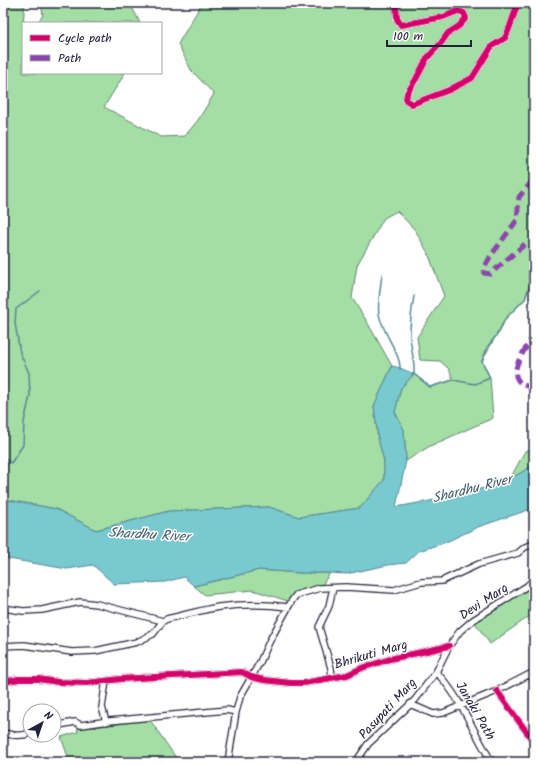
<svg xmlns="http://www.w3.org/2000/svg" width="537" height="765" viewBox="0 0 537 765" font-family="Kalam,sans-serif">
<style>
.green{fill:#a3dea4;stroke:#628070}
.water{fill:#78c9d0;stroke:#568694}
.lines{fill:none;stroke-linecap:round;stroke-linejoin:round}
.stream{stroke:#568694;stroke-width:1.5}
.street-casing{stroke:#22223b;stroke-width:8}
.street{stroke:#fff;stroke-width:5.5}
.quiet{stroke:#8e44ad;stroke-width:5;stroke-dasharray:10 5;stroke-linecap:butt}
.cycleway-casing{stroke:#fff;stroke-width:8}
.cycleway{stroke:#d6006c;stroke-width:6}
.labels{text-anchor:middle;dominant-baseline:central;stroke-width:3;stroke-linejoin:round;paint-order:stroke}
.street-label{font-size:13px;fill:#22223b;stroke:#fff}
.water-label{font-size:14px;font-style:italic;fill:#405c6f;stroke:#fff}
</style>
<rect width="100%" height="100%" fill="#fff"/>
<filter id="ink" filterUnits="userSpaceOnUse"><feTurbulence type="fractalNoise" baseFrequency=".025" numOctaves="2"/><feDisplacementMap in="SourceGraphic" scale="8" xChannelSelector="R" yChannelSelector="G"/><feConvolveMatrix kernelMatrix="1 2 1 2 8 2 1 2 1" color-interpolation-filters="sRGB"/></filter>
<g filter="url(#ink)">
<path class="green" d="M3 3H25C23 10 25 13 23 20L27 23H23V73H125L104 107 161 137 185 136 198 120 214 94 191 70 178 44 202 3H534V255L530 284 525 299 505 319 482 361 490 378 493 418 430 446 406 461 404 430 395 412 401 388 414 374 430 387 453 380 449 369 440 361 420 360 417 337 444 296 428 253 415 230 397 211 384 218 357 265 352 298 366 320 392 366 374 406 378 439 384 461V480L360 508 299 517 269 507 169 511 96 530 56 509 3 499Z
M41 3H130L140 23H37L43 15Z
M534 448V465L510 479 525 451Z
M259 570 300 573H330L320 588 306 592 291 602 253 590 205 595 194 586Z
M534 579V613L490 644 473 620Z
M150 720 179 762H59L68 757 61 737 78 732 77 729Z"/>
<path class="water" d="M392 366 400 368 414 374 401 388 395 412 404 430 406 461 396 507 435 500 484 488 510 479 534 465V508L478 527 446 542 419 551 406 563 388 565 346 574 330 573H300L259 570 194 586 184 577 165 582 114 584 93 565 67 569 3 558V499L56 509 96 530 169 511 269 507 299 517 360 508 384 480V461L378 439 374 406Z"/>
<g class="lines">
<path class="stream" d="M382 274C381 285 377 305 379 314 382 332 401 354 400 369
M414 373C415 360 410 347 410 333 410 321 412 308 414 296
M412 375 414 374 430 387 453 380 475 384 490 378 482 361 488 346 500 331 505 319 525 299 530 284 533 258 532 240 534 237
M3 457 11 463 23 445 24 422 30 396 29 373 20 353 15 323 16 309 40 291"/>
<defs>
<path id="street" d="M396 3 397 19 401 25 443 17 458 11 464 13 466 18 459 26 448 33 441 43 427 58 416 79 407 93 406 100 412 104 449 90 472 78 492 46 505 38 509 29 518 3
M3 608 23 611 42 610 80 602 97 604 163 621
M3 646 24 645 72 652 95 651 137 642 153 634 163 621 167 619C184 615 202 610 219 607 241 604 266 604 288 607
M436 672C461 697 473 732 492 762
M530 674 534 681
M332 677 331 668 319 627 329 606 333 588
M3 682 19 679H38L58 682 87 683 121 679 242 672 251 677 264 680 291 683H304L347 675 362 668 390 659 449 646
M497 691 534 742
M410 704 433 714 443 713 497 691 534 672
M106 722 102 707 106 681
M54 726 75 722 81 725 109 721 227 710 236 712
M3 733C12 735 21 737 30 733
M228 762 236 712 240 697 260 662 270 640 285 613 291 602 296 595 320 588 346 587 394 590 421 582 442 581 479 564 518 553 525 547 534 544
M356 762 368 744 415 700 436 672 449 646 460 631 473 620 527 586 534 579"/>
</defs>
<use href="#street" class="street-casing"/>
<use href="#street" class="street"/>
<path class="quiet" d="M525 244 490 274 484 273 485 267 490 257 517 220 519 197 534 179
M534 333C529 347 504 372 522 384 525 386 530 387 534 388"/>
<defs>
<path id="cycleway" d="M396 3 397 19 401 25 443 17 458 11 464 13 466 18 459 26 448 33 441 43 427 58 416 79 407 93 406 100 412 104 449 90 472 78 492 46 505 38 509 29 518 3
M3 682 19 679H38L58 682 87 683 121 679 242 672 251 677 264 680 291 683H304L347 675 362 668 390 659 449 646
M497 691 534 742"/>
</defs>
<use href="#cycleway" class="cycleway-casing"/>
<use href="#cycleway" class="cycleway"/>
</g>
</g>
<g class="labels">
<g class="street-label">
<text transform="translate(484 602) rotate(-33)">Devi Marg</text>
<text transform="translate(371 655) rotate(-16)">Bhrikuti Marg</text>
<text transform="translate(388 709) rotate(-47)">Pasupati Marg</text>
<text transform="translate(475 711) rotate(60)">Janaki Path</text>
</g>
<g class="water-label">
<text transform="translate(472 489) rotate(-14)">Shardhu River</text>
<text transform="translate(149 535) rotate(3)">Shardhu River</text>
</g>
</g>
<rect width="537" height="765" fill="none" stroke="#fff" stroke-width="16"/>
<rect x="8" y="8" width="521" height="749" fill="none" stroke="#22223b" stroke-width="1.5" filter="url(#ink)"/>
<rect x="22" y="22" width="140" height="52" fill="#ffffff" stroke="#a7a7b1"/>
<rect x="30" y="35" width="20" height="6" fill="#d6006c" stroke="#a7a7b1"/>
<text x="58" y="42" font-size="12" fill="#22223b">Cycle path</text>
<rect x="30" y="55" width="20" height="6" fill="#8e44ad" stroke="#a7a7b1"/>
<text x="58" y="62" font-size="12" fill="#22223b">Path</text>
<g transform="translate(42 723) rotate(40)"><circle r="19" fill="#ffffff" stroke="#a7a7b1"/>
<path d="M0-3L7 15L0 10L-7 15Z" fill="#22223b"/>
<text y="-6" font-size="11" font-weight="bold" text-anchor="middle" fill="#22223b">N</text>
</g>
<path d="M387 40v6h84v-6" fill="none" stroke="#22223b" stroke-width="2"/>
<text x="393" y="40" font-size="12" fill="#22223b" stroke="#ffffff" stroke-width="3" paint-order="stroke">100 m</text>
</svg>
